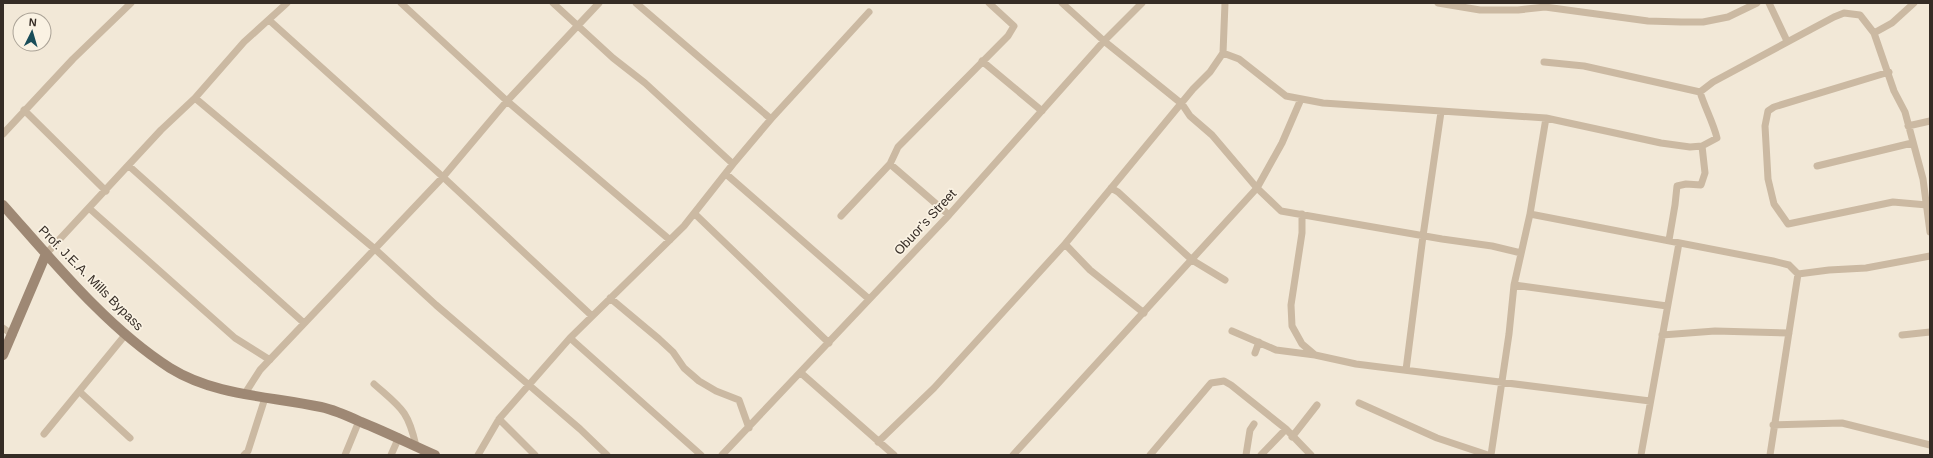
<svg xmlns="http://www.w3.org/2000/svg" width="1933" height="458" viewBox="0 0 1933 458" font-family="Helvetica,sans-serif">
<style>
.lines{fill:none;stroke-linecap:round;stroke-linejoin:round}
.street{stroke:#cbb9a2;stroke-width:7}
.secondary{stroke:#9e8874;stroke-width:10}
.labels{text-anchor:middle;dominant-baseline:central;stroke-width:3.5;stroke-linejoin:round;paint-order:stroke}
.street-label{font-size:13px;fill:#352c25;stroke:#faf2e3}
</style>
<rect width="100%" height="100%" fill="#f2e8d7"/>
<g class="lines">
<path class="street" d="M401 3 507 101 670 240
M553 3 613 58 645 83 733 164
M636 3 771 119
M1062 3 1104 41 1182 104 1190 116 1212 135 1257 188 1281 211 1442 239 1492 246 1521 253
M1438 3 1480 10H1518L1545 7 1648 21 1681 22H1703L1728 17 1757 3
M1769 3 1787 41
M269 20 443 177 592 316
M1874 33 1892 23 1914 3
M1223 53 1225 3
M982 61 1042 111
M1544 62 1584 66 1700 92 1713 82 1834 17 1844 13 1860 15 1874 33 1894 91 1905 112 1923 179 1930 232
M1889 72 1774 107 1768 111 1765 126 1768 179 1774 204 1788 224 1893 202 1927 205
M195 98 376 250 436 305 580 429 607 455
M24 110 106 191
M1908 126 1930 121
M3 134 73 59 131 3
M890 164 949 215
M129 166 304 323
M1817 166 1912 143
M726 174 869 299
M1111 188 1118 192 1192 260 1225 280
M90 209 235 338 270 360
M695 214 829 343
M1302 214V233L1291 305 1292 326 1302 344 1315 355 1356 364 1650 401
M1530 214 1773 261 1789 265 1798 274 1829 270 1866 268 1930 256
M841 216 890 164 898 147 1008 36 1014 26 989 3
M1669 240 1675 205 1677 186 1686 184 1701 185 1705 173 1702 146
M1065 244 1090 270 1144 313
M46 254 161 130 195 98 244 42 287 3
M1514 285 1667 306
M610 298 659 339 673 352 684 368 699 381 716 391 739 400 749 428
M3 328 13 335
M1232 331 1276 350 1315 355
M1662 335 1715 331 1789 333
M1902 335 1930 332
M570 338 701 455
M1255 353 1259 342
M1406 370 1423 236 1441 112
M801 373 894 455
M374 384C401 408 408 410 416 446
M80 392 130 438
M244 395 260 370 443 177 507 101 599 3
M1359 403 1437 438 1488 455
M499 419 535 455
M1773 425 1842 423 1930 445
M44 434 126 334
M1292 437 1317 405
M878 442 934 388 1065 244 1193 89 1210 72 1223 53 1239 59 1286 96 1323 103 1546 118 1661 143 1690 147 1702 146 1717 138C1713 122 1705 108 1700 92
M244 455 248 451 265 398
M345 455 359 421
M391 455 399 437
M478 455 499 419 570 338 684 226 733 164 771 119 869 12
M722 455 949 215 1104 41 1142 3
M1013 455 1257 188 1282 143 1301 99
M1150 455 1211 383 1224 381 1231 385 1286 429 1311 455
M1246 455 1250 430 1254 424
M1261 455 1286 429
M1491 455 1509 334 1514 285 1530 214 1546 118
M1641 455 1679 243
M1770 455 1798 274"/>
<path class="secondary" d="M3 205C52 260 107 328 170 368 215 396 270 396 321 407 335 410 348 416 361 422 386 432 410 444 435 455
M3 355 46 254"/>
</g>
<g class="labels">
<g class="street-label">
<text transform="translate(925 222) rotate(-47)">Obuor’s Street</text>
<text transform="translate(91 278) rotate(45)">Prof. J.E.A. Mills Bypass</text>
</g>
</g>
<rect width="1933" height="458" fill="none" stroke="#352c25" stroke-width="8"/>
<g transform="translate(32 32) rotate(5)"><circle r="19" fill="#faf2e3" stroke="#aba397"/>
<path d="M0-3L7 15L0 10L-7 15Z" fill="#194d59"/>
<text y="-6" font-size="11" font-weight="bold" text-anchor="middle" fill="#352c25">N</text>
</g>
</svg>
